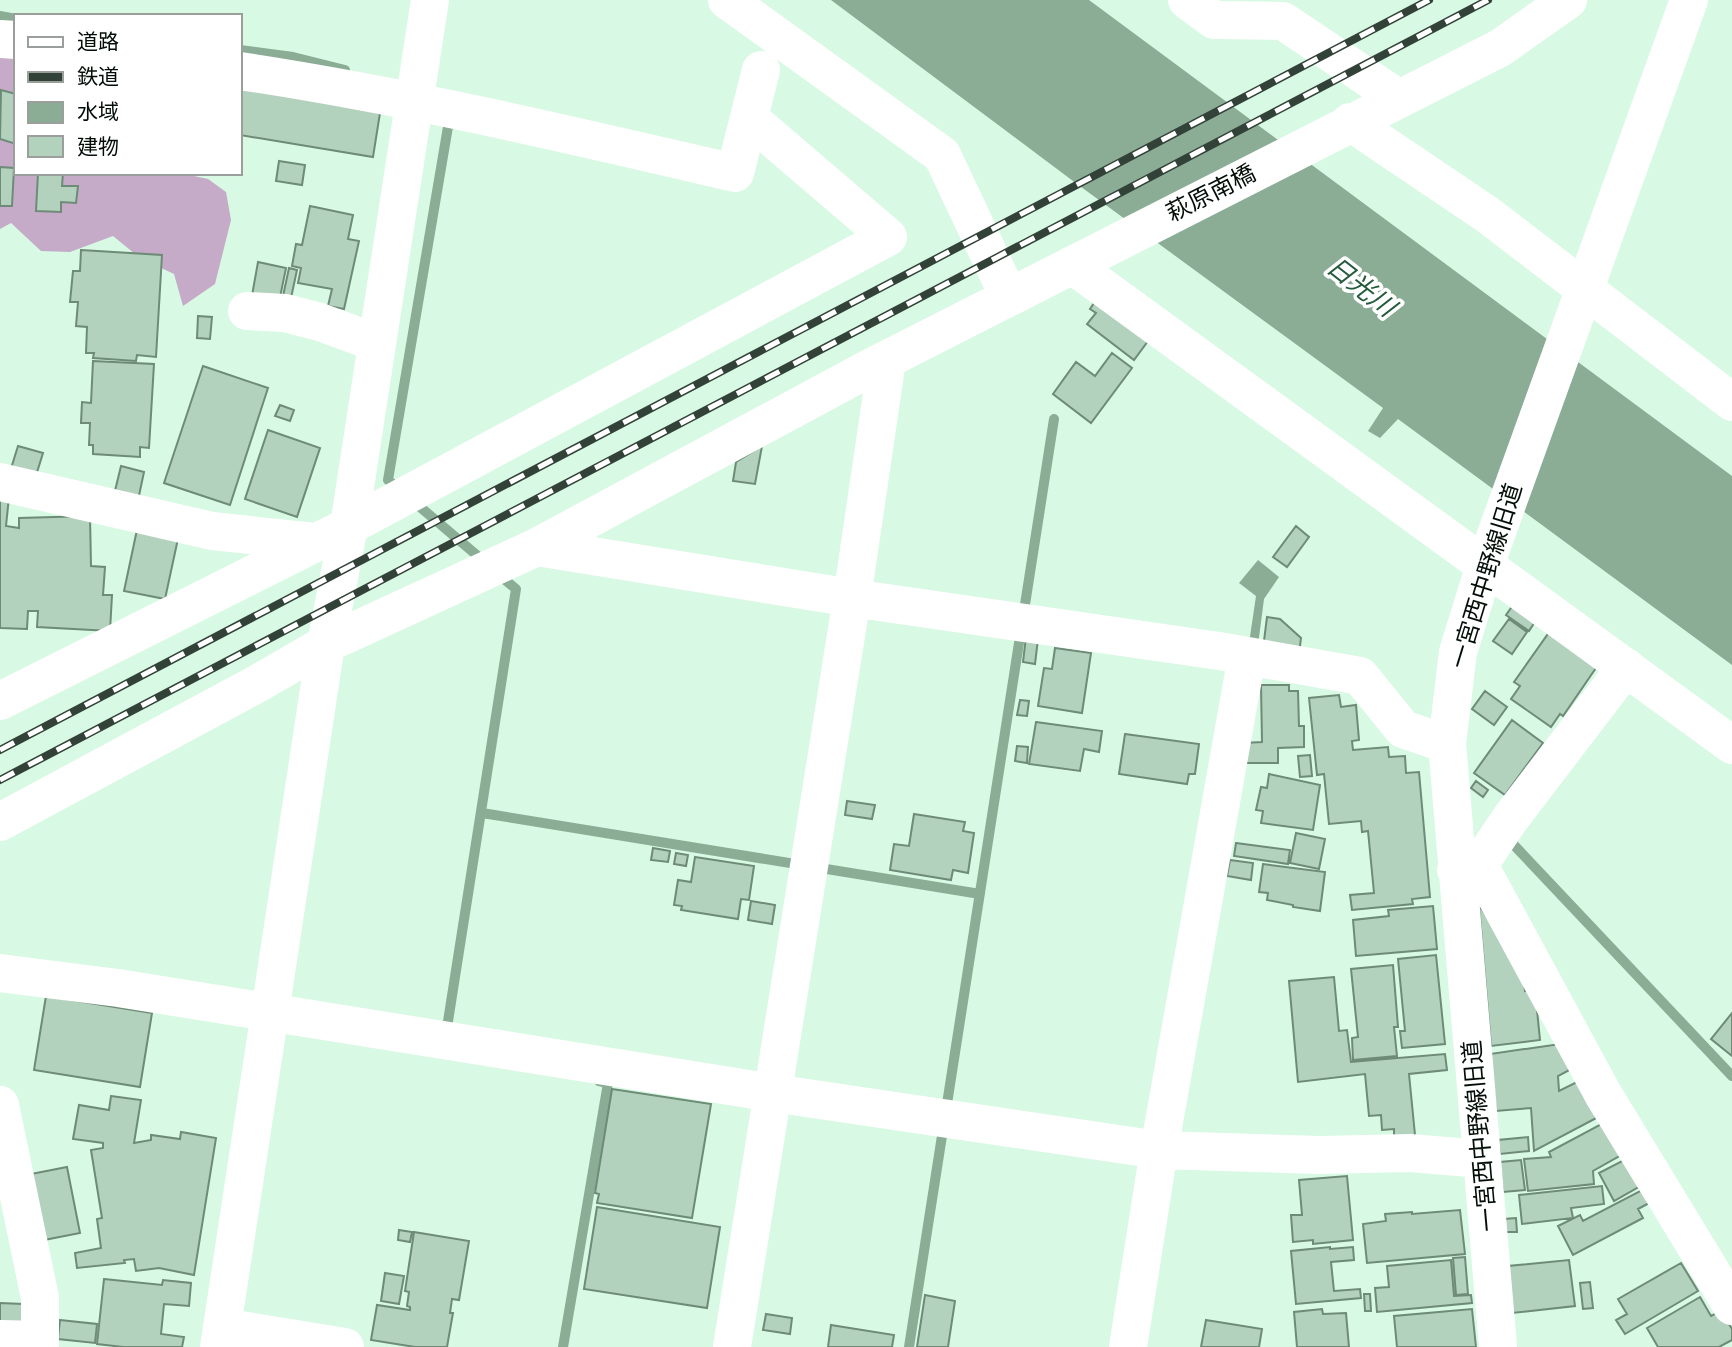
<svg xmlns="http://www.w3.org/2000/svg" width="1732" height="1347" viewBox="0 0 1732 1347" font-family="'Times New Roman','Noto Sans JP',serif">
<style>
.forest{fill:#c5abc8}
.water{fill:#8bad96}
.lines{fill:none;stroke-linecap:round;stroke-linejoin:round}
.stream{stroke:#8bad96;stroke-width:10}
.building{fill:#b3d2bd;stroke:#6d8b77;stroke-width:2}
.minor{stroke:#fff;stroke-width:38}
.rail-casing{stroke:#334239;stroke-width:8}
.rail{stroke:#fff;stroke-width:5;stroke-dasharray:16;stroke-linecap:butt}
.labels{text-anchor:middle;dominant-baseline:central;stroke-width:7;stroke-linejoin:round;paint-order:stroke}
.street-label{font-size:24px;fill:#040e08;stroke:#fff}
.water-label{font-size:26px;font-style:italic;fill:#235b3b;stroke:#fff}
</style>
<rect width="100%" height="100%" fill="#d8f9e3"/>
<path class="forest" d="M0 28H16V173H180L208 179 226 192 231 220 215 284 183 306 174 274 140 258 113 236 70 252 41 251 11 223 0 229Z"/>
<path class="water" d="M831 0H1089L1732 476V665L1398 419 1380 438 1368 431 1383 408 1073 181Z
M1258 560 1279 577 1264 599 1257 653 1248 650 1256 596 1239 583Z"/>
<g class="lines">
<path class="stream" d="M0 16 16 19
M240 50 293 57 345 70
M401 491 388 480 450 115
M413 501 486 563
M482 813 980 894
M1512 843 1732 1076
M446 1034 516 589 498 574
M563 1347 608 1083 599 1081
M909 1347 1054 419"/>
</g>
<path class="building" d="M240 82 380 113 373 157 240 135Z
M1 90 16 94V144L0 139Z
M279 161 305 165 302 185 276 181Z
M0 167 14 168 12 206H0Z
M38 173H63L62 186H78L76 203 61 202V212L36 211Z
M310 206 353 215 348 239 359 241 344 309 328 306 332 289 298 283 301 268 292 266 296 244 302 245Z
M81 250 162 255 156 357 137 355 136 361 93 358 94 353H86L87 327 76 326 78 302H70L73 271H80Z
M258 262 286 268 278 307 251 301Z
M289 268 297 270 291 298 283 296Z
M1098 297 1151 337 1134 360 1087 324 1096 313 1090 309Z
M198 316 212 317 210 339 197 338Z
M1112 353 1132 368 1091 423 1053 394 1076 362 1095 376Z
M93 361 154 364 149 448 140 447V457L93 454V445H89L90 423H81L82 402 91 403Z
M203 366 268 388 230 505 164 483Z
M280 405 294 410 290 421 275 416Z
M268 430 320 448 297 517 245 499Z
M18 446 43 453 34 482 9 475Z
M762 446 755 484 733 481 736 462Z
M121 466 144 472 137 505 113 499Z
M0 495 9 497 6 526 19 528V518L90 516 91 566 105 567 103 595H112L110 631 37 627 38 611H28L27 629 0 628Z
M138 525 179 534 165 599 124 591Z
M1296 526 1309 537 1287 567 1273 557Z
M1516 601 1538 617 1529 631 1506 615Z
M1267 617 1280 619 1301 638 1299 654 1263 649Z
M1509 619 1527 632 1512 654 1493 641Z
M1550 631 1598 665 1563 716 1560 714 1551 727 1511 699 1520 686 1514 682Z
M1026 637 1038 639 1035 664 1023 662Z
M1055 648 1091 653 1082 713 1038 706 1044 668 1052 669Z
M1261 685H1289V691H1298L1299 726H1304V747L1278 748V763H1244V743L1262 742Z
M1485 691 1507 707 1494 725 1472 709Z
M1339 695 1341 707 1356 705 1359 740 1352 741 1353 750 1388 747 1389 757 1405 756 1406 773 1419 772 1430 897 1412 899 1413 904 1352 910 1350 895 1374 893 1368 831 1362 832 1361 821 1329 824 1324 774 1317 775 1309 698Z
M1020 700 1029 701 1027 716 1017 715Z
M1512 720 1543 743 1505 795 1474 773Z
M1036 722 1102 731 1099 752 1084 749 1080 771 1029 764Z
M1125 734 1199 744 1195 774H1189L1187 784 1119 774Z
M1017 746 1028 747 1027 763 1015 761Z
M1310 755 1312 776 1300 777 1298 756Z
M1269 774 1320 785 1313 830 1261 823 1263 811 1256 810 1261 787 1267 788Z
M1476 781 1488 790 1483 797 1471 788Z
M847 801 875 805 872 819 845 815Z
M914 814 965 822 963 831 974 833 968 873 953 870 951 880 890 870 894 844 909 846Z
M1296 833 1325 839 1319 869 1290 863Z
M1236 843 1290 850 1288 864 1234 856Z
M653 848 670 851 668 862 651 860Z
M676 853 688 855 686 866 674 864Z
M695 857 754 866 749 900 741 899 738 919 681 910 682 906 674 905 678 880 691 882Z
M1230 860 1253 863 1251 880 1227 876Z
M1263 864 1325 872 1320 911 1293 907V905L1267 900 1268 893 1259 892Z
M751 901 775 905 772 924 748 920Z
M1479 905 1523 971 1525 991 1532 990 1537 1010 1540 1040 1491 1046Z
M1433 906 1437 949 1356 956 1353 920 1389 916 1388 910Z
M1436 955 1445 1044 1402 1048 1400 1031H1405L1398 959Z
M1393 965 1398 1027H1394L1397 1056 1353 1060 1352 1038 1358 1037 1351 969Z
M1334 977 1339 1031 1347 1030 1351 1062 1445 1054 1447 1070 1409 1074 1415 1135 1394 1137V1129L1382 1130 1381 1115 1369 1116 1365 1074 1298 1082 1289 981Z
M46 996 152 1013 140 1087 34 1070Z
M1732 1013V1056L1711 1039Z
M1560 1044 1573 1068 1558 1076 1559 1091 1583 1079 1602 1115 1534 1151 1531 1108 1496 1111 1490 1054Z
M612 1089 711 1104 692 1218 597 1203 599 1194 595 1193Z
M111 1096 141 1100 134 1143 151 1140V1135L180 1139 181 1132 216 1138 194 1275 159 1268 136 1271 134 1259 124 1260 125 1263 77 1268 75 1253 101 1248 97 1219 102 1218 91 1150 103 1148V1143L73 1139 79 1105 109 1110Z
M1607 1121 1623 1154 1593 1171 1594 1184 1528 1191 1524 1159 1551 1157 1549 1152Z
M1528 1137 1529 1151 1500 1154 1498 1140Z
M1628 1158 1642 1185 1614 1201 1599 1173Z
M1521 1160 1525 1190 1503 1192 1500 1162Z
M67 1167 80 1233 44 1240 31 1174Z
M1347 1176 1353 1240 1313 1244V1240L1293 1242 1291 1215H1302L1299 1180Z
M1602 1186 1604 1204 1571 1208 1573 1218 1522 1224 1519 1195Z
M1644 1189 1651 1202 1638 1209 1643 1218 1573 1255 1558 1226 1580 1215 1583 1221Z
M597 1207 720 1227 707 1308 584 1289Z
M1460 1210 1465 1254 1367 1263 1363 1224 1386 1221 1385 1214 1412 1212V1214Z
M1516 1218 1517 1232H1504V1219Z
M399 1230 412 1232 410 1242 398 1240Z
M414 1232 469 1241 459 1300 452 1299 450 1313H453L447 1347H415L371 1340 377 1305 410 1310V1307L407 1306 409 1292 405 1291Z
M1330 1247V1249L1353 1247 1354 1260 1331 1262 1334 1291 1360 1289 1361 1298 1296 1304 1291 1251Z
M1465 1257 1468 1294 1456 1295 1453 1258Z
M1451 1260 1454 1296 1471 1295 1472 1303 1377 1312 1375 1288 1389 1287 1387 1266Z
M1569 1260 1575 1306 1512 1313 1508 1266Z
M1681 1263 1698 1291 1625 1334 1616 1320 1627 1314 1618 1299Z
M385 1273 404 1276 399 1304 381 1301Z
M104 1279 162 1285 163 1280 191 1283 189 1306 164 1304 161 1334 184 1337 182 1347H123L97 1344Z
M1590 1282 1593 1308 1583 1309 1580 1283Z
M1364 1294H1370L1371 1311H1365Z
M925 1295 955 1301 948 1347H917Z
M1700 1297 1711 1316 1721 1311 1732 1329V1340L1719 1347H1658L1647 1328Z
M0 1303 23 1304 22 1328 0 1327Z
M1322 1309 1323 1314 1346 1313 1349 1347H1297L1294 1312Z
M1472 1309 1476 1347H1397L1394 1316Z
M766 1314 792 1318 790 1334 763 1330Z
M60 1320 97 1324 95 1343 58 1339Z
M1206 1320 1262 1329 1259 1347H1201Z
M831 1325 894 1335 892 1347H828Z"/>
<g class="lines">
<path class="minor" d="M727 0 942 155 1009 297
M1187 0 1214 20 1283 21 1398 98
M0 39 16 40
M240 71C407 96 571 135 735 173L761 70
M1350 122 1488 215 1732 402
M1072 265 1732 745
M247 311 285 313 320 322 377 343
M0 482 212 531 315 542
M537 547 852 598 1219 651 1360 676 1403 729 1447 744
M0 701 349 526 888 237 749 118
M0 822 255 685 326 644 537 547 866 370 1500 48 1568 0
M1479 865 1603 1094 1732 1306
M1456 870 1479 865 1510 819 1626 667
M0 973 118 988 773 1093 1159 1150 1320 1155 1410 1153 1482 1159
M0 1105 40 1298V1347
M222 1327 345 1347
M0 1339 39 1340
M219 1347 326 644 349 526 430 0
M732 1347 852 598 887 360
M1128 1347 1159 1150 1247 656
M1498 1347 1447 744 1458 652 1485 565 1689 0"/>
<defs>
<path id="rail" d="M0 750 1429 0
M0 780 1488 0"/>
</defs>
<use href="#rail" class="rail-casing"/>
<use href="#rail" class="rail"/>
</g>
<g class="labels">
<g class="street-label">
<text transform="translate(1211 193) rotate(-27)">萩原南橋</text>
<text transform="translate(1486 576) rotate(-73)">一宮西中野線旧道</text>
<text transform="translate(1480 1136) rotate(-95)">一宮西中野線旧道</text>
</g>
<g class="water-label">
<text transform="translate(1361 287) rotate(38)">日光川</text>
</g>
</g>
<rect x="14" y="14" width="228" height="161" fill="#ffffff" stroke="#9b9f9c" stroke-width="2"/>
<rect x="28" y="37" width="35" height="10" fill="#ffffff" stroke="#9b9f9c" stroke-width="2"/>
<text x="77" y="49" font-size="21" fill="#040e08">道路</text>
<rect x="28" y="72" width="35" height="10" fill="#334239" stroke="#9b9f9c" stroke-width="2"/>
<text x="77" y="84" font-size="21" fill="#040e08">鉄道</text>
<rect x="28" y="102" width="35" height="21" fill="#8bad96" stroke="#9b9f9c" stroke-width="2"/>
<text x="77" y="119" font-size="21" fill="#040e08">水域</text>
<rect x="28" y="136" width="35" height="21" fill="#b3d2bd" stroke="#9b9f9c" stroke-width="2"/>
<text x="77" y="154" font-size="21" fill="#040e08">建物</text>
</svg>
